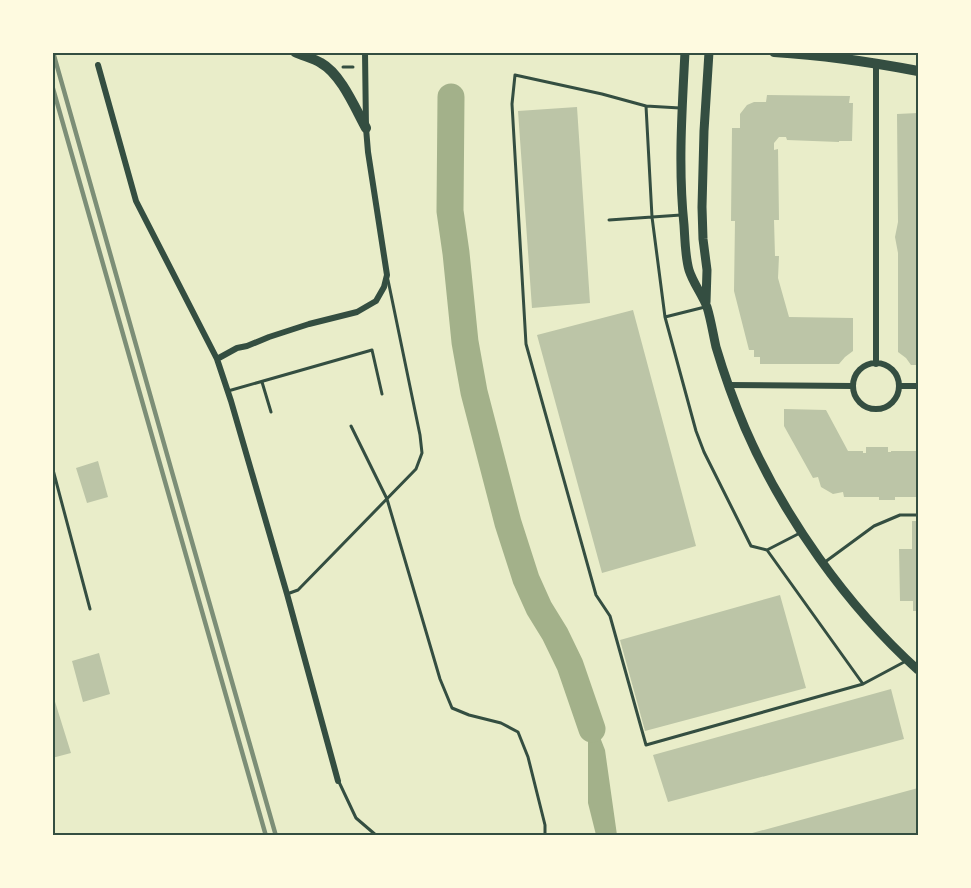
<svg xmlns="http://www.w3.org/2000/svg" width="971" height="888" viewBox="0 0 971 888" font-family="'Noto Sans',sans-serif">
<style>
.water{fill:#a3b18a}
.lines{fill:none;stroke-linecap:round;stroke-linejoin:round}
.river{stroke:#a3b18a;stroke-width:27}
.building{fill:#bcc5a7}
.path{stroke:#344e41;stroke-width:3}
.service{stroke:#344e41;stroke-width:3}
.minor{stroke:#344e41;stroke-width:6}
.secondary{stroke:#344e41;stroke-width:9}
.primary{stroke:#344e41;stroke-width:10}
.rail{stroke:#7c8e77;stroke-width:4.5}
.neatline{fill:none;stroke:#344e41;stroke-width:2}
</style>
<rect width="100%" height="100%" fill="#e9edc9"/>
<path class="water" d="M579 694 591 714 605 750 617 835H596L588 803V739Z"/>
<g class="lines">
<path class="river" d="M451 97 450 211 456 253 465 342 474 392 508 523 526 579 539 608 555 634 570 665 592 729"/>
</g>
<path class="building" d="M767 95 850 96 849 103H853L852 141H839V142L787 140 786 137H779L774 143V150L778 149 779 220H774L775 256H779L778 278 789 317 853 318V351L845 357 839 364H760V357H754V350H749L734 291 735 221H731L732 128H740V114L747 105 754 102H766Z
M577 107 590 303 532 308 518 111Z
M918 113V365H911L906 358 898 352V253L895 237 898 222 897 114Z
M633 310 696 546 602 573 537 335Z
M784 409 826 410 848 451H863V453H866V447H888V452H891V451H918V497H895V500H879V497H844L843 492 833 494 821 487 818 477 813 478 784 426Z
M98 461 108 497 87 503 76 468Z
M912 521H918V611H913V601H900L899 549H912Z
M780 595 806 688 645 731 620 640Z
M99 653 110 694 83 702 72 661Z
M891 689 904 739 668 802 653 755Z
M52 692 71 753 52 758Z
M918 788V836H745V835Z"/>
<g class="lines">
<path class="path" d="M343 67H353"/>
<path class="service" d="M646 106 680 108
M609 220 681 215
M665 317 705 307
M262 382 271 412
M228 391 372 350 382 394
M351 426 387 499 440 679 452 708 469 715 501 723 518 732 528 757 545 825V836
M52 466 90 609
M767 550 800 533
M825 562 874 526 900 515H918
M287 594 298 590 416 469 422 453 420 435 388 280
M863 684 646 745 610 616 596 595 526 344 512 104 515 75 602 94 646 106 652 217 665 317 696 431 704 452 751 546 767 550 863 684 906 661
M339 782 356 818 377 836"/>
<path class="minor" d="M98 65 136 201 217 359 231 401 287 594 338 781
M217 359 237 348 247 346 269 337 309 324 357 312 376 301 384 287 387 275 368 152 366 128 365 52
M853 386a23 23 0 1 1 46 0a23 23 0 1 1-46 0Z
M876 364V63
M728 385 853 386
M899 386H918"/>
<path class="secondary" d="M685 52C682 110 678 168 684 225 685 239 685 256 689 270 693 283 702 294 707 307 711 320 713 334 716 347 724 374 734 402 745 428 783 516 847 606 918 670
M706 302 707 270 703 239 702 207 704 131 709 52"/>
<path class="primary" d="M295 52C303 56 313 58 321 63 341 74 355 108 366 128
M774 52C822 55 871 62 918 71"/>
<path class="rail" d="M53 52 172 472 276 836
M52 85 266 836"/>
</g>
<rect width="971" height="888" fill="none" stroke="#fefae0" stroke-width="108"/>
<rect x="54" y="54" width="863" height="780" class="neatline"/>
</svg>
